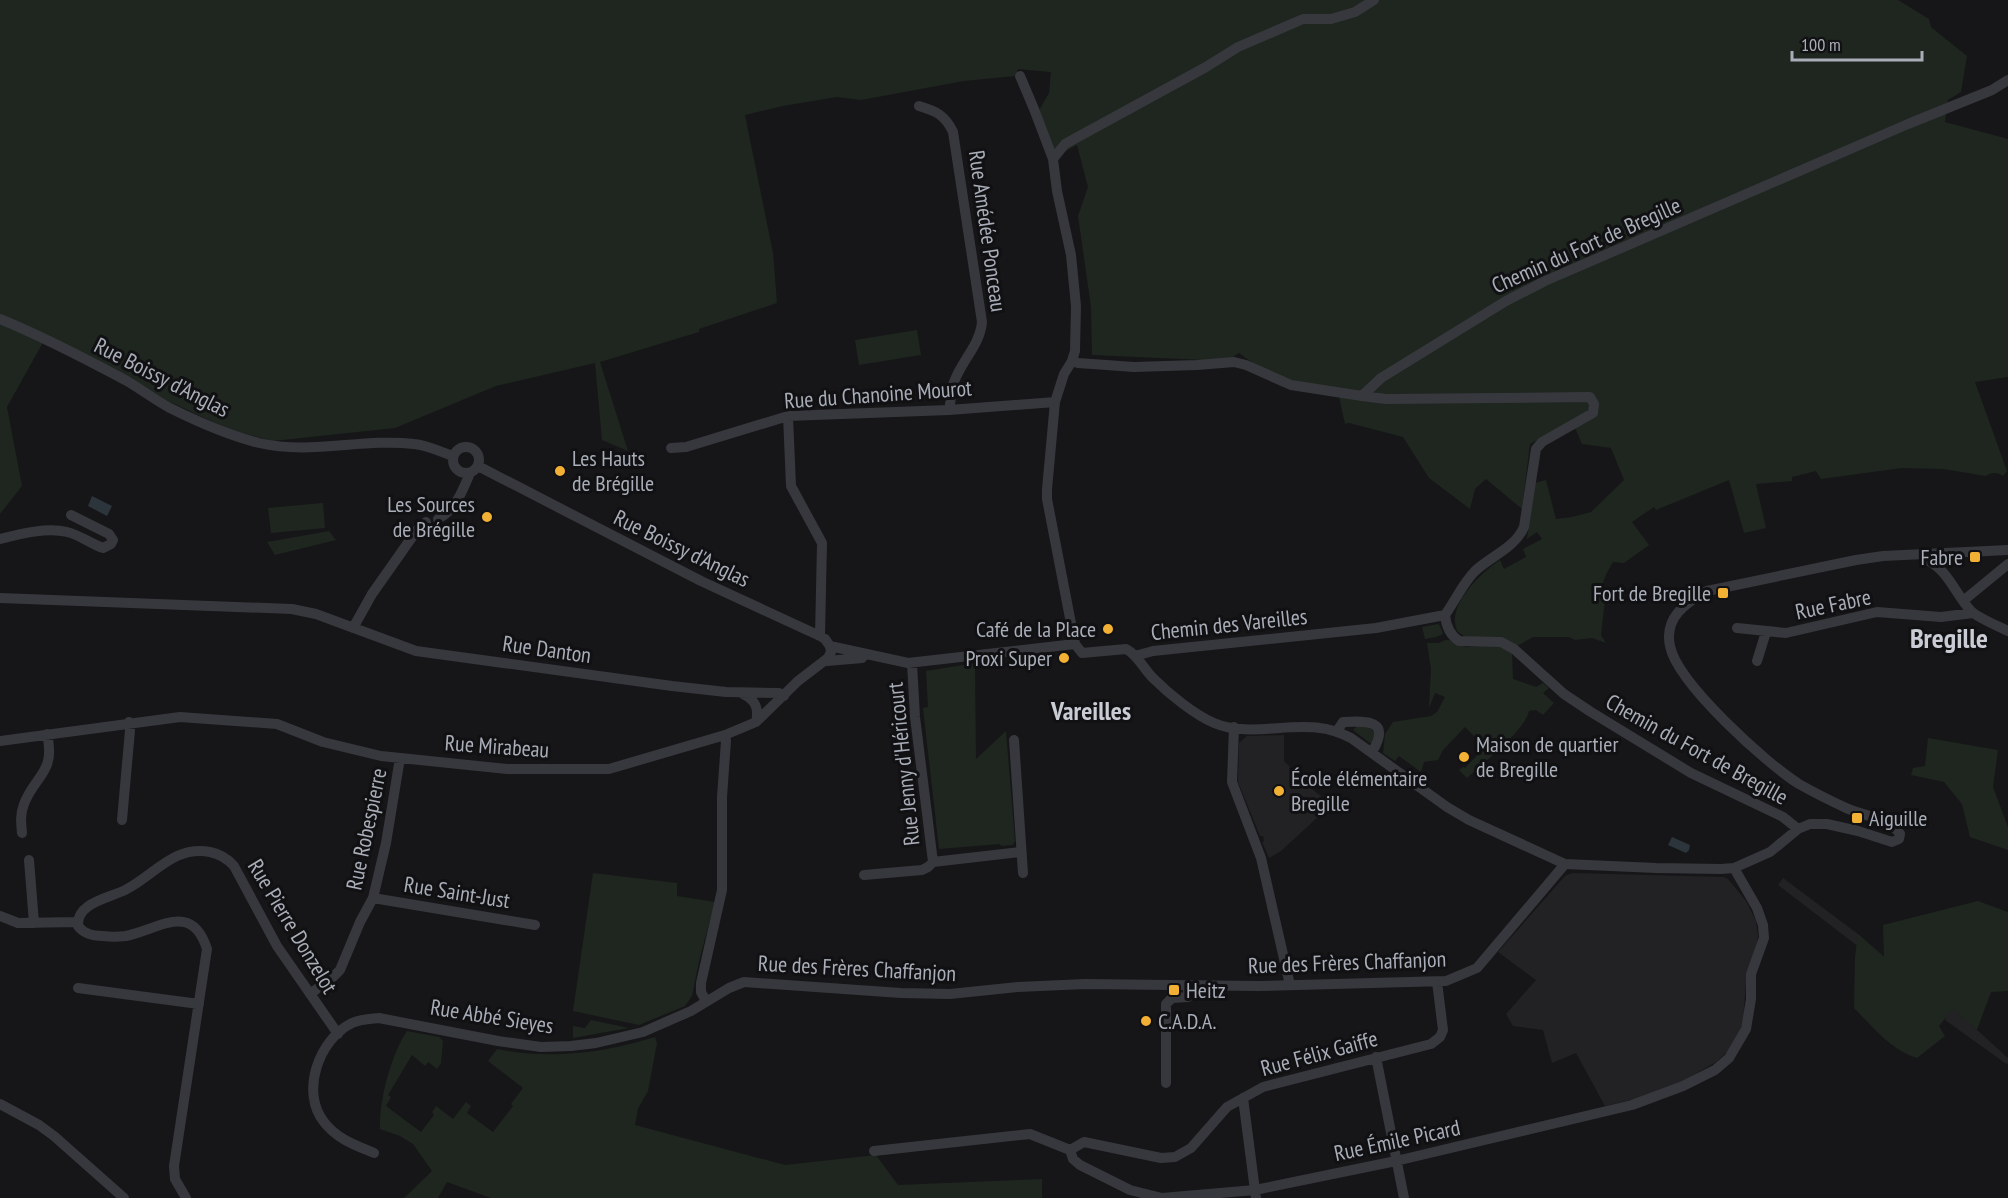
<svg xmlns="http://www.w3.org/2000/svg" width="2008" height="1198" viewBox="0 0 2008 1198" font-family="'PT Sans Narrow',sans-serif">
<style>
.built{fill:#222225}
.green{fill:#1e261f}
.water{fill:#2c353c}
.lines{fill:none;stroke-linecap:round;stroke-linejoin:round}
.minor{stroke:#37383d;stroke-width:10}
.poi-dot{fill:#f2b134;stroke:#111113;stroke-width:2}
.labels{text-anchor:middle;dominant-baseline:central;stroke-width:6;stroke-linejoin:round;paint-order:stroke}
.street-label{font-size:22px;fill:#a8adb8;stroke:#111113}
.poi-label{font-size:22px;fill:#a8adb8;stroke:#111113;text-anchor:start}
.quarter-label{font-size:26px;font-weight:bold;fill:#c9ccd4;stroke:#111113}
.district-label{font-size:28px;font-weight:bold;fill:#c9ccd4;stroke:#111113}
</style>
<rect width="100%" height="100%" fill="#161618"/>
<path class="built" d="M1284 735V761L1290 767 1289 769 1331 805 1281 851 1269 858 1262 842 1264 841 1263 836H1260L1238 782 1239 743 1247 736Z
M1572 873 1724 877 1728 879 1746 901 1756 921 1758 937 1757 946 1747 970 1743 1020 1741 1028 1727 1052 1716 1062 1685 1080 1635 1099 1605 1106 1576 1053 1552 1063 1543 1030 1513 1026 1506 1014 1536 980 1498 952 1565 876Z
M1783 878 1858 934 1925 992 1954 1009 2008 1058V1064L2005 1063 1945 1020 1946 1018 1872 957 1778 885Z"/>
<path class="green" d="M0 0H1898L1929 19 1931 27 1967 56 1961 92 1948 100 1945 122 2008 139V377L1975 382 2007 471 2003 476C1998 472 1991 472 1986 476L1943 469 1902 468 1821 479 1816 471 1792 477V481L1756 484 1766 528 1744 533 1729 480 1656 510 1654 507 1632 522 1649 545 1624 563 1613 562C1606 574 1600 584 1602 599L1605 600 1601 635 1606 643 1592 638 1575 640 1569 637H1533L1517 646 1464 636 1458 632C1444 607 1481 573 1500 560L1504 569 1526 557 1523 549 1542 539 1537 532 1527 539 1535 483 1546 480 1556 519 1572 517 1591 512 1624 480 1611 448 1582 444 1576 430 1570 422 1530 444 1522 509 1486 479 1475 489 1470 509 1429 478 1403 437 1349 423 1345 424 1339 397 1265 372 1239 353 1226 361 1092 355 1091 307 1078 216 1088 187 1077 145 1057 156 1038 112 1049 93 1051 72 1018 69 1015 76 964 81 861 100 837 97 783 106 745 115 773 253 777 303 699 329V332L600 362 628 451 602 440 595 363 496 386 395 428 273 441 228 429 164 399 46 337 7 407 22 486 0 514Z
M917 330 921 355 859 365 855 340Z
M323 503 325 528 271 533 268 508Z
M329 531 336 540 275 555 267 542Z
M1438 624 1440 626 1443 634 1436 637 1425 639 1422 627Z
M1445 640H1449L1466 647 1496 645 1512 653 1513 679 1536 687 1543 683 1549 688 1543 693 1554 703 1543 715 1536 710 1529 711C1525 730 1482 764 1467 778L1459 770 1463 767 1465 768 1485 747 1465 727 1443 750 1438 760 1424 762 1421 772 1399 756 1395 761 1383 753 1385 734 1393 722 1431 716 1437 712 1445 697 1435 693 1429 708 1431 669 1427 643H1439Z
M975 663 976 759 1006 731 1015 841 1013 845 1001 846 1000 844 939 849 923 708 928 707 926 671Z
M1358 725C1365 726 1370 727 1375 733L1373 743H1370L1353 730Z
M1928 738 1998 750 1993 787 2008 827V850L1970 837 1962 804 1944 782 1911 775 1913 768 1925 766Z
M593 873 677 883V896L715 902 700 957 692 996 685 1006 639 1025 573 1011Z
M1978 901 2008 912V991L1991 992 1977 1030 1953 1009 1939 1026 1945 1036 1917 1058C1891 1050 1874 1028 1854 1008L1855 957 1858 934 1884 957 1883 925Z
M591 1020 629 1028 573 1038V1026L585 1028Z
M407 1031 439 1037 443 1041 441 1063 437 1069 428 1062 425 1066 412 1055 388 1095 391 1097 386 1106 421 1132 434 1115 432 1112 436 1106 453 1119 466 1102 471 1106 467 1113 493 1132 513 1106 511 1104 523 1088 488 1061 497 1049C550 1060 603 1053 655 1037L657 1043 648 1091 638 1109 635 1125 785 1165 876 1155 898 1185 1042 1179V1198H491L447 1182 438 1198H404L432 1171 413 1144 400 1136 380 1129C379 1100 391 1055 407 1031Z"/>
<path class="water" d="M92 496 112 506 107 516 88 506Z
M1672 837 1690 845 1689 850 1686 853 1668 845Z"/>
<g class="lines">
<path class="minor" d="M1020 76 1034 109 1053 159 1057 191 1071 255 1076 306 1075 351 1072 361 1064 374 1055 402 1047 489V499L1075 644 1082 653 1126 649C1138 655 1144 670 1154 679 1169 694 1195 715 1214 723 1247 737 1286 723 1320 728 1331 729 1341 733 1351 738L1447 807 1469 820 1565 864 1656 868 1721 869 1734 868 1770 852 1798 829 1810 824H1827L1858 831 1892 842 1899 839 1900 834C1888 817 1862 816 1844 807 1829 800 1813 792 1799 784 1767 764 1677 683 1670 646 1664 618 1685 603 1707 591L1856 560 1883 556 2008 550
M919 106C936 111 945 115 953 132L982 322C980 345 962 360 954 382 951 391 951 401 949 410
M1053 159 1065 144 1206 67 1238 47 1303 19H1331L1355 12 1374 0
M0 319C44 337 86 359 127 381 142 390 155 400 170 408 198 422 228 435 259 443 311 455 362 438 414 444 427 445 441 452 453 456
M1072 361 1078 363 1134 367 1197 365 1234 362 1246 365 1291 385 1362 396
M788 416 791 486 822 543 820 636
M453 460a13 13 0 1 1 26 0a13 13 0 1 1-26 0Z
M671 448 686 447 788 416 949 410 1055 402
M438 519C456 509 462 492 470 473
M0 539C20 534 47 527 67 532 80 535 91 544 103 548L111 544 113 540 109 534 71 515
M1929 561C1949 572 1956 595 1971 611 1978 618 1998 626 2008 631
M0 598 292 609 316 614 416 651 672 686 726 692 779 693 784 696
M1963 601 2008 564
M353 628 372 594 417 530 426 522
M1737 628 1786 633 1877 612 1941 617 1973 613
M830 646 908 663 1075 644
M1135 656 1153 651 1376 628 1445 615
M827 661 862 658
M1757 661 1766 632
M912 663 915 717 933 862
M743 694C756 700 759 709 756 722
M1234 727 1232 782 1261 858 1290 985
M1337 731 1343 722C1366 721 1392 719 1372 752
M1014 740 1023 873
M0 741 180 717 277 724 323 742 381 756 507 769H609L725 735 756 722 798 681 828 658 831 652 830 646 825 639 820 636 701 581 478 466
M122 820 130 730 129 722
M1798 829 1783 817 1691 773 1591 712 1564 694 1514 649 1501 642 1459 641C1450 635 1446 626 1445 615 1455 601 1463 583 1475 571 1491 556 1515 548 1524 527L1536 449 1542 442 1593 413 1594 404 1590 397 1386 399 1362 396 1381 378 1506 301 1545 281 1908 124 1992 90 2008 80
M22 833C21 823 20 814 24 804 35 775 56 773 47 734
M29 860 34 923
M864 875 922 870 928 867 933 862 1021 852
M373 898 535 925
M0 916 18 923 78 922
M78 988 199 1004
M310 994 333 977 340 970 360 922 373 898 386 843 400 758
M706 1001 701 992V983L722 890V797L726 741 725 735
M1376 1057 1404 1198
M1166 1083V1004L1172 998 1188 997V985
M1243 1098 1256 1198
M0 1104 39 1125 54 1136 124 1198
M1070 1150 1084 1142 1161 1158 1175 1157 1191 1148 1227 1107 1263 1087 1431 1044 1440 1037 1443 1030 1437 982
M874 1151 1030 1134 1070 1150 1073 1159 1080 1165 1130 1190 1162 1198 1255 1190 1396 1161 1632 1105 1683 1086 1715 1070 1729 1058 1746 1029 1751 999V974L1764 938 1763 925 1757 908 1734 868
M374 1153C355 1145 337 1139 324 1122 300 1092 319 1039 352 1023 361 1019 369 1019 379 1018L498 1041 541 1047 571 1046 596 1043 643 1032 691 1011 729 988 744 982 901 993 950 994 1018 987 1085 984 1259 986 1446 981 1477 968 1565 864
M186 1198 175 1179 174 1166 207 949C192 901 159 929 126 936 118 937 110 937 103 936 92 936 84 934 78 926 76 902 111 898 127 889 155 874 175 845 210 852 220 854 227 858 234 866L277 946 338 1034"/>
</g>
<g class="poi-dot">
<circle cx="560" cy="471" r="6"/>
<circle cx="487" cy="517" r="6"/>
<rect x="1969" y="551" width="12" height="12" rx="3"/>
<rect x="1717" y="587" width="12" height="12" rx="3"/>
<circle cx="1108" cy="629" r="6"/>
<circle cx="1064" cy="658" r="6"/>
<circle cx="1464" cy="757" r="6"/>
<circle cx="1279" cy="791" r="6"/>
<rect x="1851" y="812" width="12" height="12" rx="3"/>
<rect x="1168" y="984" width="12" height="12" rx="3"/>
<circle cx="1146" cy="1021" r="6"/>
</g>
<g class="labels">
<g class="street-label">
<text transform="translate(988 231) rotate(82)">Rue Amédée Ponceau</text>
<text transform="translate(1586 245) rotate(-24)">Chemin du Fort de Bregille</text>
<text transform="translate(162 377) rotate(27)">Rue Boissy d'Anglas</text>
<text transform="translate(878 394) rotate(-4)">Rue du Chanoine Mourot</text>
<text transform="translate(682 548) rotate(26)">Rue Boissy d'Anglas</text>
<text transform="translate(1833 604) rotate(-12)">Rue Fabre</text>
<text transform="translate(1229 624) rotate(-6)">Chemin des Vareilles</text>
<text transform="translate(547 649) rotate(8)">Rue Danton</text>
<text transform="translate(497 746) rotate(4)">Rue Mirabeau</text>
<text transform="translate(1697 749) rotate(29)">Chemin du Fort de Bregille</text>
<text transform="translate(903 764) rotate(-96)">Rue Jenny d'Héricourt</text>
<text transform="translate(366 829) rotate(-78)">Rue Robespierre</text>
<text transform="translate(457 892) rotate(9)">Rue Saint-Just</text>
<text transform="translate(293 926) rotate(59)">Rue Pierre Donzelot</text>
<text transform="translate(1347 962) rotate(-2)">Rue des Frères Chaffanjon</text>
<text transform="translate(857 968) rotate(3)">Rue des Frères Chaffanjon</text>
<text transform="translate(492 1016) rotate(9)">Rue Abbé Sieyes</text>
<text transform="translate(1319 1053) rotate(-15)">Rue Félix Gaiffe</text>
<text transform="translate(1397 1140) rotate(-12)">Rue Émile Picard</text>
</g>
<g class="poi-label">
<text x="572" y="458">Les Hauts<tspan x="572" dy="25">de Brégille</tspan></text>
<text x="475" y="504" text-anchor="end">Les Sources<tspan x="475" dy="25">de Brégille</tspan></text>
<text x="1963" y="557" text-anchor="end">Fabre</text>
<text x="1711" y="593" text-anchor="end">Fort de Bregille</text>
<text x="1096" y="629" text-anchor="end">Café de la Place</text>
<text x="1052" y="658" text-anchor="end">Proxi Super</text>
<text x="1476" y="744">Maison de quartier<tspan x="1476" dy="25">de Bregille</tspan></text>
<text x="1291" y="778">École élémentaire<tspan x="1291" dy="25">Bregille</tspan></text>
<text x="1869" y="818">Aiguille</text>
<text x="1186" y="990">Heitz</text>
<text x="1158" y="1021">C.A.D.A.</text>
</g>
<g class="quarter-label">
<text x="1091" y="710">Vareilles</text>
</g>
<g class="district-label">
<text x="1949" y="637">Bregille</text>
</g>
</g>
<path d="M1792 51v9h130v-9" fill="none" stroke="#a8adb8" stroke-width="3"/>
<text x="1801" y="51" font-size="18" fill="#a8adb8" stroke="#111113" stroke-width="4.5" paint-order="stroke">100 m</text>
</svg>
